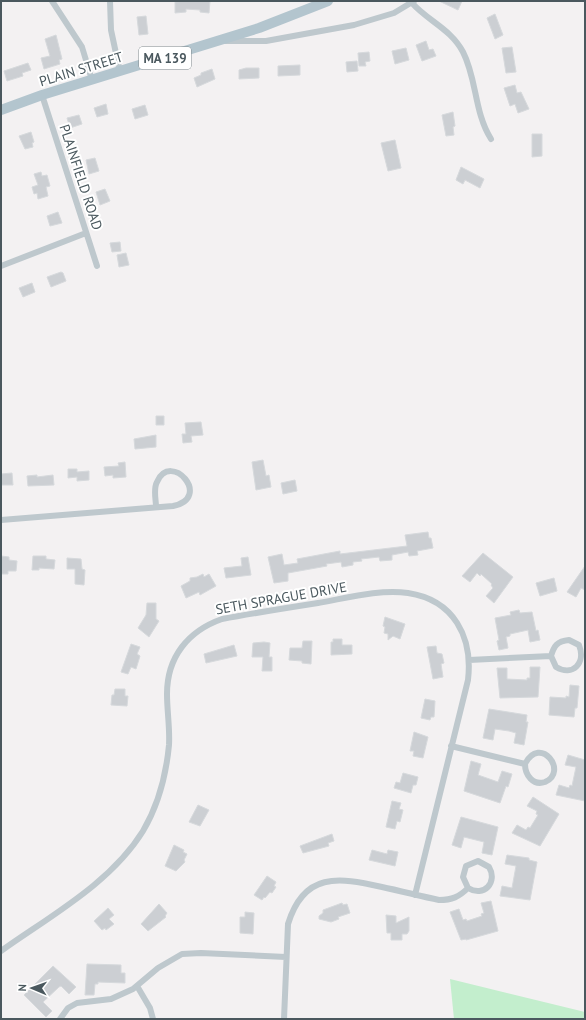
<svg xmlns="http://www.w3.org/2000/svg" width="586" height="1020" viewBox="0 0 586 1020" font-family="'PT Sans',sans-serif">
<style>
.green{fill:#c3eecd}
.building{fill:#cccfd3;stroke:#d6d9dc}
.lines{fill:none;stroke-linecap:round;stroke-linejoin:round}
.minor{stroke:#bec8cd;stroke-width:6}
.primary{stroke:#b3c5ce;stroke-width:10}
.labels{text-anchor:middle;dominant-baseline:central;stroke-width:4;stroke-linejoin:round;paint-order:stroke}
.shield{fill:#fff;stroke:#808a8e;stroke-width:1}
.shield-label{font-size:13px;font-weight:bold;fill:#4a585e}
.street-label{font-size:14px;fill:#4a585e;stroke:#fff}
</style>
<rect width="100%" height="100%" fill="#f3f1f2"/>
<path class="green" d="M450 979 585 1012V1019H454Z"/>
<path class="building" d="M185 1H210L209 13 200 12V10L186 9V12L175 13V2Z
M439 1H462L458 10Z
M495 14 503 35 495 39 487 18Z
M146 16 148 34 139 35 137 17Z
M56 35 62 59 59 60 60 64 44 69 41 58 50 56 45 39Z
M426 41 429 50 433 49 436 56 422 61 416 45Z
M512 47 516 72 506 73 502 48Z
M406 48 409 60 395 64 392 51Z
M369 52 370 61 365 62 366 66H359L358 53Z
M357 61 358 71 347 72 346 62Z
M28 63 31 70 22 73 23 76 7 81 4 71Z
M300 65V75L278 76V66Z
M246 68H259V78L239 79V70Z
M212 69 215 79 197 87 194 78 201 75V73Z
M515 85 517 93 521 92 529 109 518 113 515 104 510 106 504 88Z
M106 104 108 114 97 117 94 108Z
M145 105 148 115 135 119 132 109Z
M453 112 455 126 453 127 454 135 446 136 442 115Z
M79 115 82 124 70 128 67 118Z
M31 132 34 142 32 143 33 147 25 149 19 136Z
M532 134H542V156L532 157Z
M395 140 401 168 388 171 381 143Z
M95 158 99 171 89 174 86 160Z
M461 167 484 179 480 188 465 180 463 184 456 180Z
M41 172 42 176 47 175 50 186 46 187 48 196 38 199 37 193 34 194 32 187 38 185 34 174Z
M105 189 110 201 100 205 96 192Z
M58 212 62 223 50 226 47 216Z
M120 242 121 251 112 252 110 243Z
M126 253 129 265 119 267 117 255Z
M61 272 63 273 66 281 51 287 47 277Z
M32 283 35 292 23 297 19 288Z
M156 416H164V425H156Z
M201 422 203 435 191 436 192 442 183 443 182 434H186L185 423Z
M156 435V447L135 449 134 439Z
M263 460 266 476 269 475 271 487 256 490 252 462Z
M125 462 126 477 113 478V475L105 476 104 467 119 466 118 463Z
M68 469H77V472L89 471V480L77 481V477L68 478Z
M12 473 13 485H1V474Z
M37 475V477L53 475 54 485 28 486 27 476Z
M295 480 297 491 283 494 281 483Z
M428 532 429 538H431L433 548 417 551 418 555 409 556 408 552 392 555V560L380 561 379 557 361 559 362 561 353 562V565L342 567 341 562 326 564 327 566 288 573V581L274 583 268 557 282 554 284 565 298 563 297 559 340 551V554L407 546 405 535Z
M483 553 513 577 494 603 486 596 493 588 491 585 492 584 481 574 480 576 477 573 470 582 462 576Z
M1 556 9 557V560L17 561 16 571H8V574H1Z
M33 556H46V559L55 560 54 569 39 568V570H32Z
M248 557 251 575 226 578 224 568 242 566 241 558Z
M67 558 81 559 82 569 85 570 84 585 75 584V569H67Z
M585 566V590L581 588 576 597 567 592Z
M203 574 204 577 209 574 216 586 200 595 199 592 186 598 181 586 190 581V578L197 577Z
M554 578 557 591 540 596 536 583Z
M147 603H156V619L159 621 149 637 138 628 146 615Z
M519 610 520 613 532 612 536 631 538 630 540 640 530 642 528 630 510 634V636L506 637 508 648 499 650 497 641 499 640 495 618 511 615 510 612Z
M385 617 405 624 400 639 393 636 388 640V634L384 633 385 627 383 626Z
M333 639H342V645H352V654L331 655V642H333Z
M303 641H312L311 664 302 663V661L289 660 290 648H302Z
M264 642 270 643 269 657H272V671H262L263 657H252L253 643Z
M131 644 140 647 137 654 140 656 136 669 131 667 128 674 121 672Z
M234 645 237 656 206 663 204 654Z
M436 646 437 653 442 654 444 663 441 664 443 677 433 679 427 647Z
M530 667H540L538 697 500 698 497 668H507V679L527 680V678H530Z
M570 685 579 686 577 708H575L574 717 549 715 550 697 566 698V696L569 697Z
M115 689H125V696H128L127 706 111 705 112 695H114Z
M425 699 435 701 434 717H431L430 720 421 718Z
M489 709 527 715 526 722H528L524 745 514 743 516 733 509 731 495 729 493 740 483 738Z
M414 732 428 737 423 758 413 756 414 751H410Z
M568 755 585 760V801L556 795 559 785 569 788 570 785 572 786 576 767 565 765Z
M471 761 481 764 478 775 498 782 502 771 512 774 508 787 506 786 500 803 464 791Z
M403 773 418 777 416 785H413L411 793 394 788 396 782 400 783Z
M533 797 559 814 540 846 512 833 517 825 526 830 528 827 530 828 538 815 536 814 537 811 527 806Z
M392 801 401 803 399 809 403 810 400 822 397 821 395 829 386 827Z
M198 805 209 810 200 826 189 822Z
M461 817 498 827 492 855 482 853 484 842 464 837 461 848 452 845Z
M332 834 334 841 328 843 329 846 303 853 300 846Z
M174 845 184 850 183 852 187 854 184 860 185 862 176 871 165 866Z
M372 850 387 854 388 850 398 852 395 866 369 860Z
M507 855 529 858V860L537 862 530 900 500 896 502 886 512 888 516 866 505 864Z
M267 876 276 882 274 886 276 887 272 893 270 892 265 898 264 897 262 900 254 895Z
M491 901 498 931 466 940V939L461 940 450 912 459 909 463 920 466 919 467 921 482 916 481 914 484 913 481 903Z
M342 903 343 905 347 904 350 913 338 917 339 919 331 922 319 919V916L323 913V910Z
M159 904 167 913 165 916 166 917 148 931 141 924Z
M108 908 114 915 109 919 114 924 106 930 105 928 102 930 94 921Z
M245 912 254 913 253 934 240 933V917H245Z
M386 915 396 916V923L409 917V931L407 934H402V940H391V933H387Z
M87 964 121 965V973H125V983L98 982V984H95L94 995H85Z
M53 966 76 987 69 994 61 986 59 987 43 1002 52 1011 46 1017 24 995Z"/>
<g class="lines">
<path class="minor" d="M52 1 82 47 92 80
M110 1 111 30 120 72
M412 3C428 21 451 29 463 52 477 79 474 112 491 139
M225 41H266L354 25 394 13 414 1
M42 95 97 266
M1 266 86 233
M1 520 173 506C213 498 171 450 157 482 153 489 156 499 156 507
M469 660 551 656 556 667C573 677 586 663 579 645L569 640C557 641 554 646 551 656
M451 746 525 764C525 775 533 786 545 782 569 772 540 734 525 764
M1 951C50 916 111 883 143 831 159 804 166 776 169 745 170 728 167 711 167 694 167 657 188 631 222 619 254 613 286 608 318 603 347 598 379 589 408 593 454 600 473 637 468 680L415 895
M137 986 150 1008 153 1019
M60 1019 68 1008 77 1003 111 999 133 989 158 968 182 954 201 953 286 957
M284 1019 288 924C304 872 338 877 382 887 401 891 420 896 439 900 452 900 459 897 468 888 484 898 498 882 489 867L478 861 466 866 463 877 468 888"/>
<path class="primary" d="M1 110 42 95 259 28 328 1"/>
</g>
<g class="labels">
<rect class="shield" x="139" y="47" width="52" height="22" rx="3"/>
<g class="shield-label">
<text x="165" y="58">MA 139</text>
</g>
<g class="street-label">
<text transform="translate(81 69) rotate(-17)">PLAIN STREET</text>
<text transform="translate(81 177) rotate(72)">PLAINFIELD ROAD</text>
<text transform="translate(281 598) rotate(-10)">SETH SPRAGUE DRIVE</text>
</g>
</g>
<rect width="586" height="1020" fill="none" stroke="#4a585e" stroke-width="4"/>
<g transform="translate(32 988) rotate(272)" stroke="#ffffff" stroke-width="3" paint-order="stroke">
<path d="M0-3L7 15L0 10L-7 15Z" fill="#4a585e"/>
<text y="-6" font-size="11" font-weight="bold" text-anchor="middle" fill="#4a585e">N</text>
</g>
</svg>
